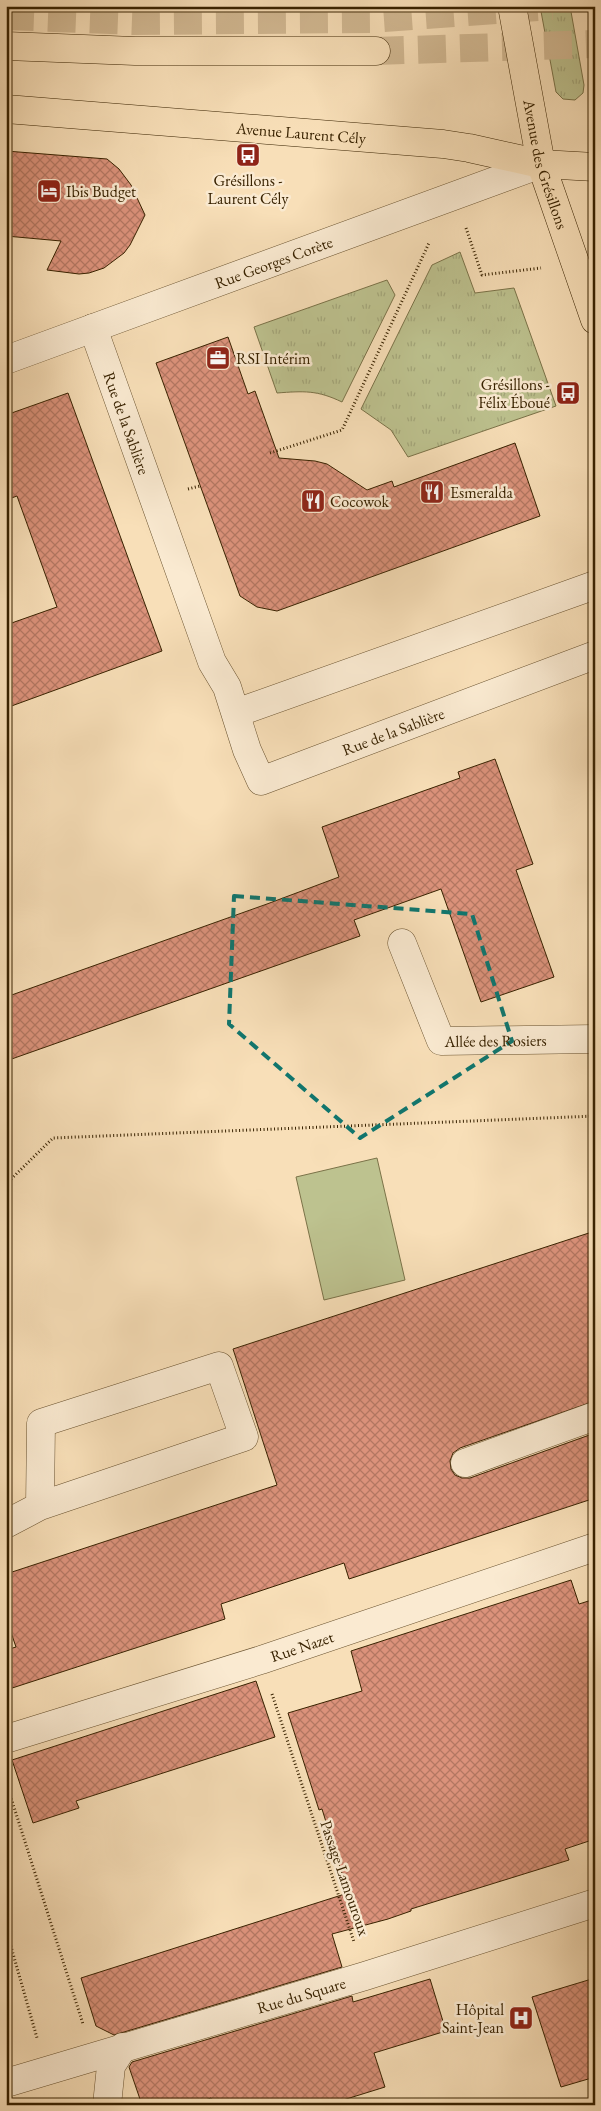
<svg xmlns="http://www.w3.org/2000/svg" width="601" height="2111" viewBox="0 0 601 2111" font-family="'EB Garamond',serif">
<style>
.grass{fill:url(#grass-tufts);stroke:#7a7248}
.pitch{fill:#bdc28f;stroke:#7a7248}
.building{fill:url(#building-cross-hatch);stroke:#382200}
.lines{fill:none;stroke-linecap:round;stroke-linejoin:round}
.highway-tunnel{stroke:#d2b993;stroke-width:28;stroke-dasharray:28 14;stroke-linecap:butt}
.minor-casing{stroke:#68512e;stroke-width:29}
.major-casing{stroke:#382200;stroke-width:29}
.highway-casing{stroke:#382200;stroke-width:29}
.path{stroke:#382200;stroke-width:3;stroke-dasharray:1 2.5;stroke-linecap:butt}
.minor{stroke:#faead1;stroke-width:28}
.major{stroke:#f8dfb8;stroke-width:28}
.highway{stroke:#f8dfb8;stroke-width:28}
.marked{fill:none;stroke:#0f766e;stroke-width:4;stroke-dasharray:10 6;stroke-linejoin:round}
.labels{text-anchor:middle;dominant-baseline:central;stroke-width:5;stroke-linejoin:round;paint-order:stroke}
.street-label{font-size:16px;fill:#382200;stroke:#faead1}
.poi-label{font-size:16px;fill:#382200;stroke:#faead1;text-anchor:start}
</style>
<defs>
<pattern id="grass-tufts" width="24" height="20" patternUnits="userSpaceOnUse" patternTransform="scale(1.25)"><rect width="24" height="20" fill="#bdc28f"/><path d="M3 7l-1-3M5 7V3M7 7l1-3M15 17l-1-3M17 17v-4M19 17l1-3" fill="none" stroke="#a3a67a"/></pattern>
<pattern id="building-cross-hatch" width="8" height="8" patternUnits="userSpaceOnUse" patternTransform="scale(1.25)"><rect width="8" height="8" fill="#db927b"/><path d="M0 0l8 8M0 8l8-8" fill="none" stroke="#b37762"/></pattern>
</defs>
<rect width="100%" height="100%" fill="#f8dfb8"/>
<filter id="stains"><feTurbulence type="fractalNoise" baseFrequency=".004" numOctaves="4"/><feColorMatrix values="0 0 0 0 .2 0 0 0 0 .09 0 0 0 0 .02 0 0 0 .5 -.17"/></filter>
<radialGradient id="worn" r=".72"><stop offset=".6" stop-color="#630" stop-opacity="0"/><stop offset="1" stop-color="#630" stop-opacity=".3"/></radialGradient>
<path class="grass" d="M540 6H570L584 85 583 93 575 100 563 99 556 92Z
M460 252 475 293 514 288 556 406 408 457 391 430 361 409 432 265Z
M387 280 395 295 342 402C317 390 304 391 277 393L254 327Z"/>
<path class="pitch" d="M377 1158 405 1280 324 1300 296 1177Z"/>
<path class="building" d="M6 151 107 159 119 169 131 185 145 215 130 245 124 253 104 268 89 273 79 274 47 270 61 241 6 236Z
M228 337 248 394 255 391 279 458 315 461 327 464 367 490 392 481 394 487 515 443 540 516 277 611 257 607 240 596 156 363Z
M68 393 162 651 6 708V625L57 607 17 496 6 500V415Z
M495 759 533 864 516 870 554 977 481 1002 441 889 354 920 360 936 6 1061V997L267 904 339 877 322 827 460 778 458 772Z
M595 1231V1401L460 1448 453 1453 450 1461 451 1469 455 1475 462 1478H470L595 1433V1498L349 1579 344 1563 221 1604 225 1619 6 1690V1650L16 1647 6 1618V1574L277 1485 233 1349Z
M571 1580 579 1604 595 1599V1839L565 1849 569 1860 411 1909V1911L388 1919 332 1934 342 1967 114 2035 96 2026 81 1978 348 1893 322 1809 319 1810 288 1713 362 1691 351 1651Z
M256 1681 275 1737 76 1801 79 1808 33 1823 12 1760Z
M595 1978V2077L561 2087 532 1997Z
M430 1979 446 2031 374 2053 385 2087 327 2105H213L211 2098 191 2105H142L129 2067 132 2062 352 1996 353 2002Z"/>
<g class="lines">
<path class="highway-tunnel" d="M6 16 134 21 372 19 552 6
M376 51 595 44"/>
<defs>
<g id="minor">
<path id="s1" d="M93 328 212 662 227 687 247 750 261 781 595 655"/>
<path id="s2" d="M6 360 541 164"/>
<path d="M236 713 595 585"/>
<path id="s3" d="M402 943 441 1041 595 1039"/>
<path d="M465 1463 595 1416"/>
<path d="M6 1524 40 1506 244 1437 219 1366 41 1423 40 1506"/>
<path id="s4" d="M6 1739 261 1660 595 1547"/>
<path id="s5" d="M6 2083 365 1976 595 1903"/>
<path d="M107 2105 111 2066 123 2047"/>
</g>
<g id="major">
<path id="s6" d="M512 6 541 164 595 320"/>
<path id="s7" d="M6 109 443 144 469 148 541 164 595 167"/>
</g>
<path id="highway" d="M6 46 135 51H376"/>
</defs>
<use href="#minor" class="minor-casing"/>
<use href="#major" class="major-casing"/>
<use href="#highway" class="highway-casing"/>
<path class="path" d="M466 228 482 275 541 268
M270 453 342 430 429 243
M188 489 200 486
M6 1184 53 1138 595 1116
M272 1694 354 1942
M6 1782 83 2024
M6 1929 37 2038"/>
<use href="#minor" class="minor"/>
<use href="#major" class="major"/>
<use href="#highway" class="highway"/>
</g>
<path class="marked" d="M234 896 472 914 512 1041 360 1138 229 1024Z"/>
<defs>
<symbol id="bus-square" viewBox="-11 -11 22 22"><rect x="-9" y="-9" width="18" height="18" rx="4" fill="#8f2418" stroke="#faead1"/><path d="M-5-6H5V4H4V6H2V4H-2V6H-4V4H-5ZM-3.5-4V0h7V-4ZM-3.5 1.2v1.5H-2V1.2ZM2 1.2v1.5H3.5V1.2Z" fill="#fff"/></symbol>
<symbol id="hotel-square" viewBox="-11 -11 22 22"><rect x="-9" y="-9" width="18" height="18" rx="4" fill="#8f2418" stroke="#faead1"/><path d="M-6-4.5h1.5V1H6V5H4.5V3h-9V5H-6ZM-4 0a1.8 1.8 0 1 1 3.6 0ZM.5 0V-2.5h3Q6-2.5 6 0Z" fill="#fff"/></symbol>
<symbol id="office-square" viewBox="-11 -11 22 22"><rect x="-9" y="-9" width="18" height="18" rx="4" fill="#8f2418" stroke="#faead1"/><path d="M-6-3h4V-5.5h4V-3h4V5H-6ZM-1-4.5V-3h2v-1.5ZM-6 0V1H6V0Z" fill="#fff"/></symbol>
<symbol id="restaurant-square" viewBox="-11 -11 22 22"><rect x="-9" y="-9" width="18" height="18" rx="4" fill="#8f2418" stroke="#faead1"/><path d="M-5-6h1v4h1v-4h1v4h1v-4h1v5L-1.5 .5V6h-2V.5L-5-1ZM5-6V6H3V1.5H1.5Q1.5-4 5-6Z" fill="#fff"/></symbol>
<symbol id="hospital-square" viewBox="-11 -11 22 22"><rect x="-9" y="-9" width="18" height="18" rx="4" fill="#8f2418" stroke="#faead1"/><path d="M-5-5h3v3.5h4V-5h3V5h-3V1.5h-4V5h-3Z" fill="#fff"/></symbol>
</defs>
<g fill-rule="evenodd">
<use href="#bus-square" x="234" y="141" width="28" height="28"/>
<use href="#hotel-square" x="35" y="177" width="28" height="28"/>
<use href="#office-square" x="204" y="344" width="28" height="28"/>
<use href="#bus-square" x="554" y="379" width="28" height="28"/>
<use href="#restaurant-square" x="418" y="478" width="28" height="28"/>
<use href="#restaurant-square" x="299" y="487" width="28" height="28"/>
<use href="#hospital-square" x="507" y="2004" width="28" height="28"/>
</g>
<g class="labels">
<g class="street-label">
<text stroke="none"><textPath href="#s7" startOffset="296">Avenue Laurent Cély</textPath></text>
<text stroke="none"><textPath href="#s6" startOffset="162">Avenue des Grésillons</textPath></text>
<text stroke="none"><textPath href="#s2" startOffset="285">Rue Georges Corète</textPath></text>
<text stroke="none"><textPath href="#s1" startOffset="101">Rue de la Sablière</textPath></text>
<text stroke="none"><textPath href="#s1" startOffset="625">Rue de la Sablière</textPath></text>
<text stroke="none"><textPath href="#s3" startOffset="160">Allée des Rosiers</textPath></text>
<text stroke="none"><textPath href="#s4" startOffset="310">Rue Nazet</textPath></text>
<text transform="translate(345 1878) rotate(71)">Passage Lamouroux</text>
<text stroke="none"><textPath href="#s5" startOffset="308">Rue du Square</textPath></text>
</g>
<g class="poi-label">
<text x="248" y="180" text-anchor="middle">Grésillons -<tspan x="248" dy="18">Laurent Cély</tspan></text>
<text x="66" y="191">Ibis Budget</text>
<text x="236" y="358">RSI Intérim</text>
<text x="550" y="384" text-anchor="end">Grésillons -<tspan x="550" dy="18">Félix Éboué</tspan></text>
<text x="450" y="492">Esmeralda</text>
<text x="330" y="501">Cocowok</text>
<text x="504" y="2009" text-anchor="end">Hôpital<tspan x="504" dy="18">Saint-Jean</tspan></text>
</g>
</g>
<rect width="601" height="2111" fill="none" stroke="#f8dfb8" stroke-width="25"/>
<rect x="8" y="8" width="586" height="2096" fill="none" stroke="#382200" stroke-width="2.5"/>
<rect x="12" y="12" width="576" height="2086" fill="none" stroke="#382200"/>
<rect width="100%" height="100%" filter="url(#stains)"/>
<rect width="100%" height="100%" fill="url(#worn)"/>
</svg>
